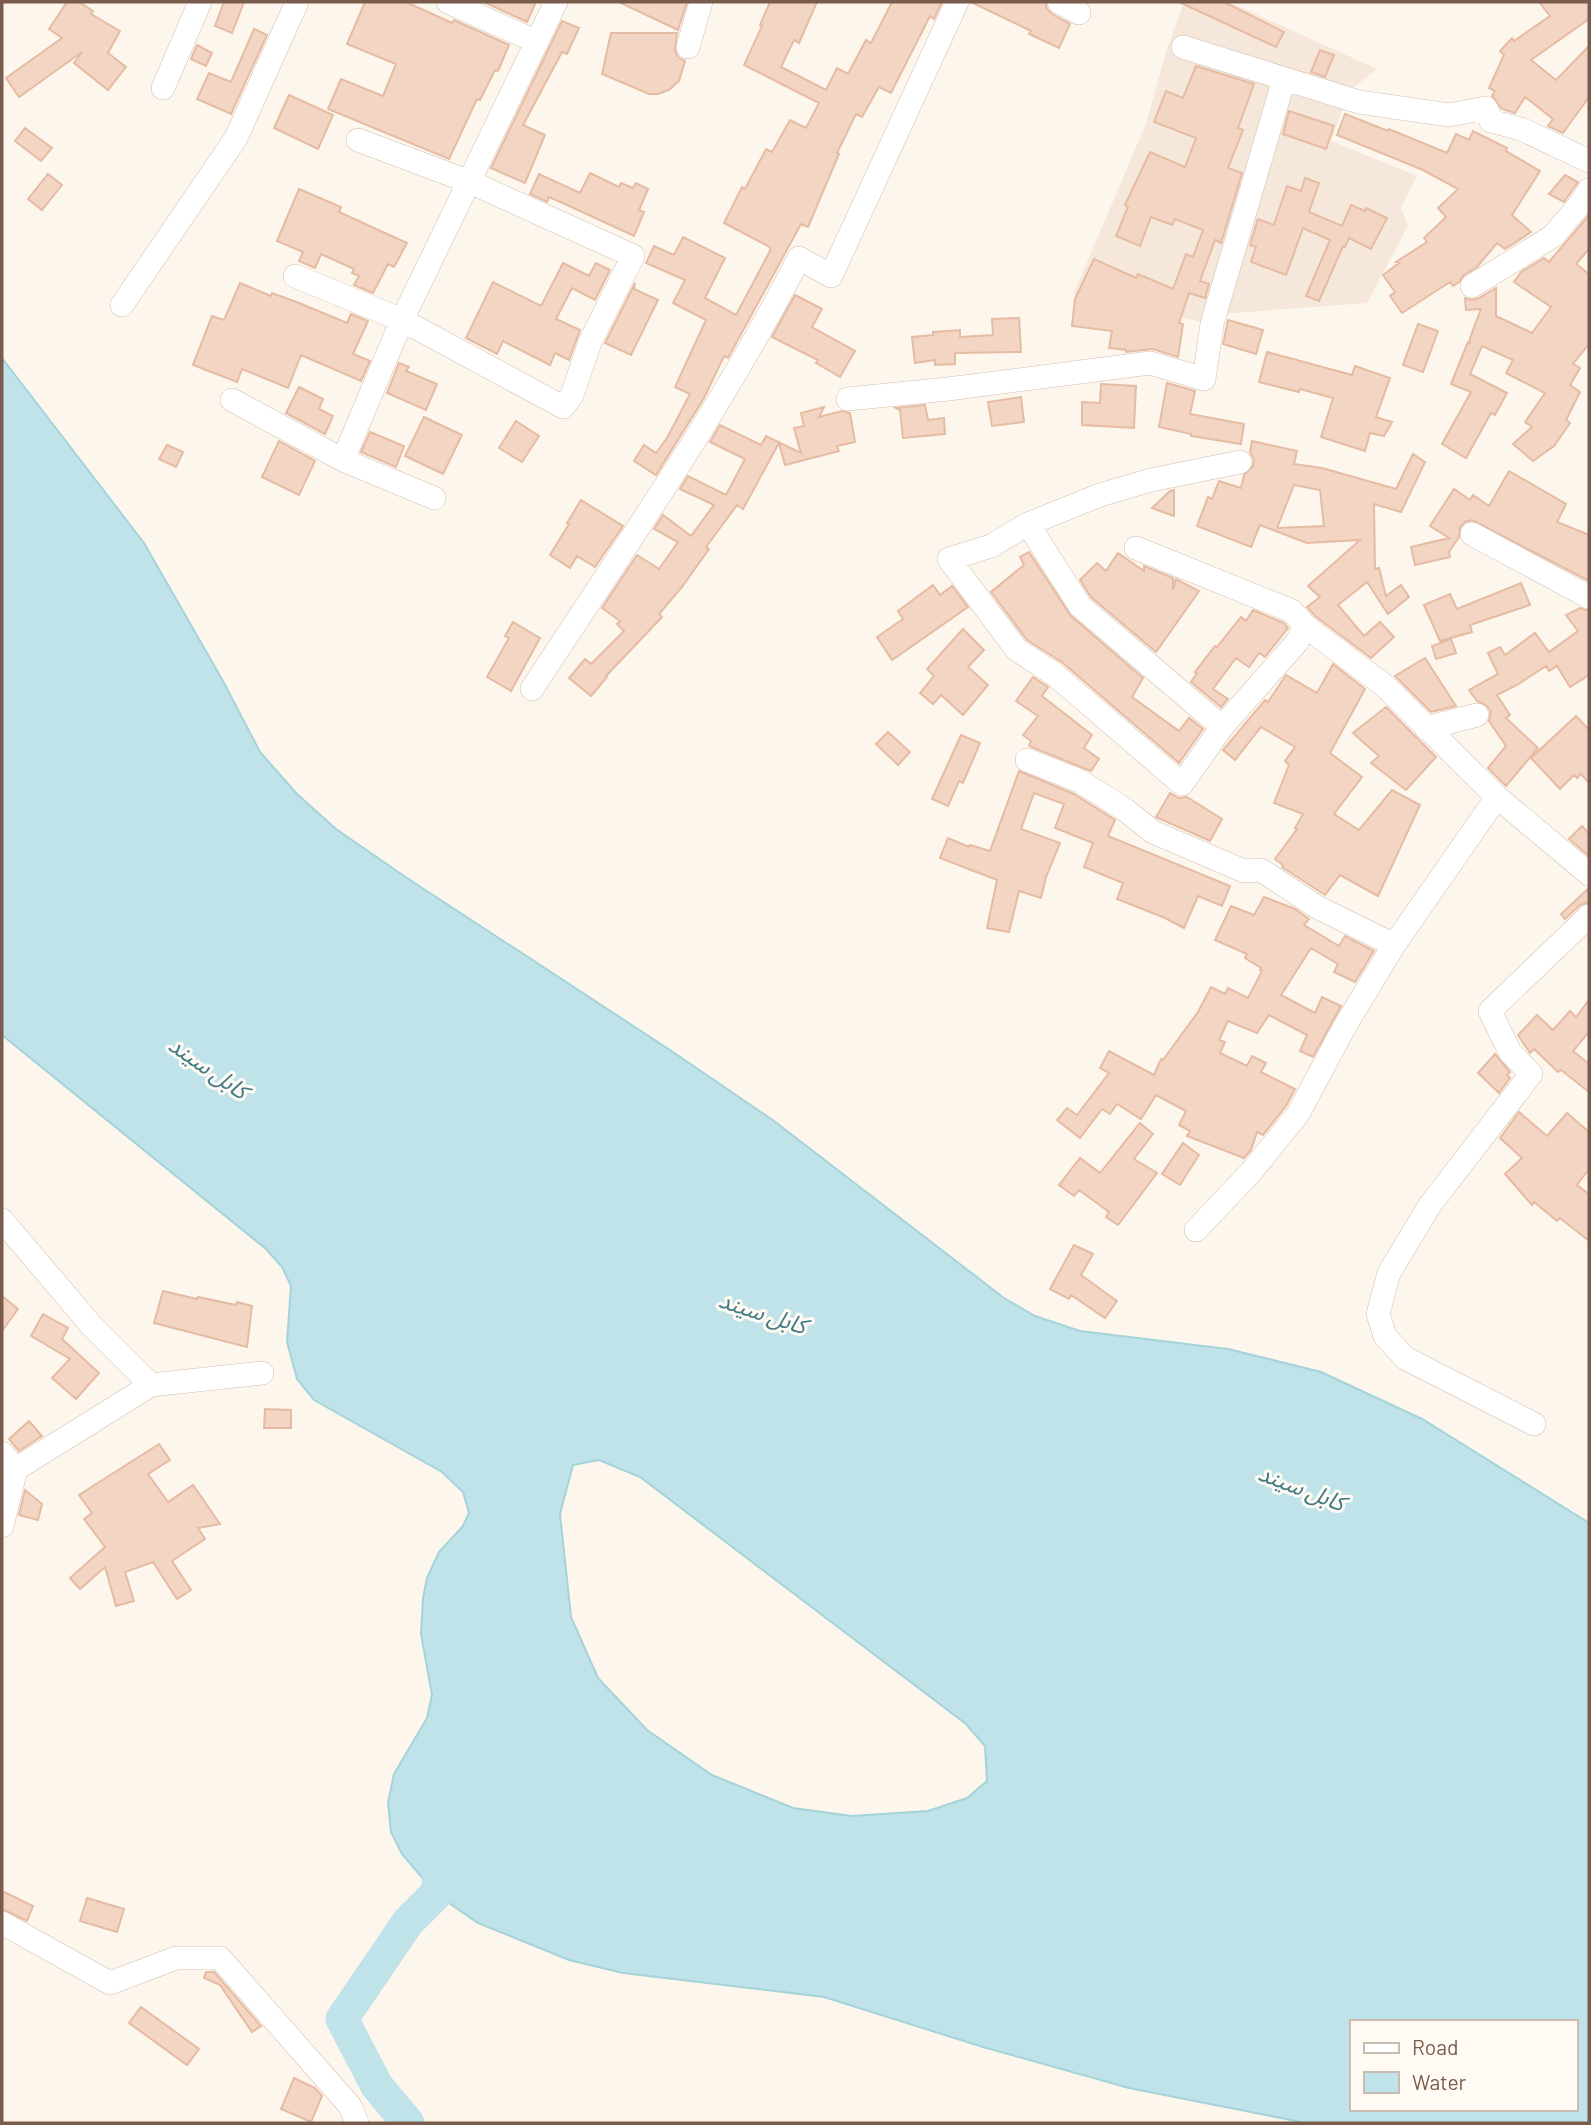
<svg xmlns="http://www.w3.org/2000/svg" width="1591" height="2125" viewBox="0 0 1591 2125" font-family="Barlow,'Noto Sans Arabic',sans-serif">
<style>
.residential{fill:#f5e8da}
.water{fill:#bfe3e8;stroke:#a5d3da;stroke-width:2;fill-rule:evenodd}
.lines{fill:none;stroke-linecap:round;stroke-linejoin:round}
.river{stroke:#bfe3e8;stroke-width:33}
.building{fill:#f3d5c3;stroke:#e6bba3;stroke-width:2;fill-rule:evenodd}
.minor-casing{stroke:#d1beb0;stroke-width:24}
.minor{stroke:#fff;stroke-width:23}
.labels{text-anchor:middle;dominant-baseline:central;stroke-width:6;stroke-linejoin:round;paint-order:stroke}
.water-label{font-size:23px;font-style:italic;fill:#437c86;stroke:#fffaf3}
</style>
<rect width="100%" height="100%" fill="#fdf6ec"/>
<path class="residential" d="M1184 2H1229L1377 69 1349 91 1331 141 1417 176 1401 208 1408 226 1367 303 1221 314 1212 324 1073 295 1146 124 1166 52Z"/>
<path class="water" d="M2 358 144 543 223 681 260 752 297 794 336 829 407 878 673 1052 774 1121 1004 1298 1035 1316 1080 1331 1228 1349 1321 1372 1422 1419 1589 1523V2123H1306L1129 2088 983 2047 824 1997 623 1973 569 1960 478 1923 436 1894 402 1854 391 1832 388 1802 394 1774 427 1718 432 1695 421 1634 423 1598 427 1578 439 1552 463 1526 469 1513 463 1492 442 1472 314 1400 297 1379 287 1342 291 1286 282 1267 266 1249 2 1035ZM599 1460 640 1477 966 1724 985 1746 987 1781 967 1798 928 1811 852 1816 793 1808 712 1775 647 1730 598 1678 571 1617 560 1514 573 1465ZM1351 2022H1575V2109H1351Z"/>
<g class="lines">
<path class="river" d="M408 2123 377 2086 342 2019 408 1922 436 1894 445 1849"/>
</g>
<path class="building" d="M67 2H79L93 11 91 14 120 31 108 53 126 67 108 90 74 63 82 52 19 97 6 78 62 38 49 29Z
M224 2H244L232 33 215 26Z
M365 2H406L452 23 454 20 509 45 498 71 495 70 480 100 477 99 449 159 328 109 341 79 383 96 396 64 347 44Z
M484 2H536L527 22Z
M619 2H687L678 30Z
M770 2H817L799 43 794 40 781 67 826 90 837 68 848 74 866 40 871 43 892 2H942L934 19 930 16 891 93 879 87 862 117 856 114 837 153 839 154 808 227 801 224 728 358 724 356 704 398 656 475 634 461 644 445 656 453 667 438 690 394 675 387 706 320 673 303 685 280 646 263 654 246 674 255 683 237 725 258 705 298 736 315 770 251V247L724 223 742 187 745 189 766 149 772 152 790 120 806 128 819 103 744 65 762 26 760 25Z
M971 2H1045L1047 9 1052 14 1070 24 1059 48 1029 34 1031 31Z
M1179 2H1224L1284 32 1276 47Z
M1539 2H1589V19L1531 60 1556 80 1589 46V97L1563 133 1548 126 1553 119 1525 97 1515 113 1502 109 1492 96 1495 91 1489 88 1504 55 1500 51 1512 38 1514 41 1550 16Z
M562 21 579 28 567 54 562 52 523 125 545 135 525 183 491 168Z
M254 29 267 35 231 114 197 99 209 73 231 82Z
M611 33H677L675 51 678 57 685 61 679 81 669 90 658 94H649L602 74Z
M197 45 212 53 206 66 191 59Z
M1320 50 1334 55 1325 77 1311 72Z
M1196 66 1254 84 1238 128 1243 130 1228 168 1242 173 1221 243 1215 240 1200 281 1209 284 1205 298 1189 293 1179 323 1183 324 1178 357 1153 349 1126 352V350L1109 348 1112 331 1072 326 1075 299 1094 259 1136 278 1138 274 1173 289 1186 254 1193 257 1203 230 1175 219 1172 225 1151 217 1140 246 1116 236 1128 207 1125 205 1150 152 1185 167 1196 138 1154 122 1166 91 1183 98Z
M289 95 333 115 318 149 274 128Z
M1289 111 1334 126 1326 149 1283 134Z
M1345 114 1388 131 1389 129 1447 153 1456 134 1469 140 1473 131 1507 148 1506 151 1540 171 1512 215 1531 232 1505 249 1497 243 1477 267 1464 275 1459 282 1453 286 1450 282 1402 313 1390 296 1395 292 1383 275 1399 263 1396 262 1427 242 1424 238 1446 217 1438 208 1458 189 1423 170 1337 135Z
M25 128 52 148 41 161 15 141Z
M590 173 619 187 621 183 633 188 636 183 648 189 639 210 644 212 634 236 565 204 549 197 547 202 530 194 539 174 580 193Z
M48 174 62 185 42 210 28 199Z
M1565 175 1578 182 1564 202 1549 194Z
M1305 178 1319 183 1309 212 1342 226 1351 205 1365 211 1366 208 1387 218 1371 249 1349 238 1345 247 1343 246 1319 301 1306 296 1330 240 1303 228 1286 275 1251 262 1256 247 1250 245 1258 219 1274 225 1287 186 1301 191Z
M299 189 341 207 339 212 407 243 394 267 388 264 373 293 354 285 359 276 352 273 354 269 321 254 315 268 299 261 303 252 277 241Z
M1589 215V249L1576 264 1589 274V344L1573 364 1580 368 1570 385 1580 392 1566 420 1570 423 1554 446 1533 461 1513 444 1532 427 1525 422 1545 393 1506 373 1513 360 1482 346 1470 374 1507 393 1495 415 1491 413 1466 458 1442 444 1471 392 1451 384 1468 342 1470 343V338L1481 309 1466 310 1465 298 1472 300 1479 298 1496 288V316L1532 333 1551 307 1514 282 1521 272 1544 258 1549 262Z
M563 263 589 276 596 263 610 270 595 300 572 288 556 319 580 330 569 360 555 353 550 365 503 341 497 354 466 338 493 282 541 306Z
M240 283 271 296 272 293 299 303 347 323 351 314 368 321 353 354 370 361 361 381 301 355 288 388 242 369 237 382 193 365 212 316 224 320Z
M635 283 634 289 658 300 631 355 605 343Z
M795 295 822 309 812 327 855 351 840 377 816 363 818 360 772 337Z
M1019 318 1021 352 955 353V364L935 365V360L915 363 912 337 933 335V332L960 330V337L993 335 992 319Z
M1228 320 1263 330 1256 354 1223 344Z
M1418 324 1438 331 1423 372 1403 365Z
M1267 352 1352 375 1355 366 1390 378 1376 417 1392 422 1384 436 1370 433 1365 451 1321 437 1333 398 1300 389 1299 392 1259 382Z
M399 363 409 367 406 371 437 384 426 410 387 393Z
M1167 383 1195 391 1190 414 1244 424 1241 444 1191 436V434L1159 427Z
M1101 384 1136 386 1134 428 1082 425V402L1100 403Z
M299 387 323 399 319 409 333 416 325 434 286 413Z
M1021 397 1024 422 992 426 988 402Z
M925 405 928 420 944 418 945 434 903 438 900 410 896 408Z
M824 407 819 417 842 411 850 413 855 442 837 446 839 451 785 465 779 443 743 509 737 505 706 547 709 549 682 587 659 614 662 617 606 676 607 677 591 696 569 678 585 659 591 664 624 631 617 624 620 621 602 608 637 555 659 569 678 542 654 529 663 515 691 536 714 505 680 489 688 476 726 495 745 459 710 442 720 425 761 445 766 436 801 453 794 428 804 426 801 413Z
M424 417 462 435 443 474 405 456Z
M516 421 539 436 522 462 499 448Z
M370 432 404 446 396 467 361 452Z
M279 441 315 461 299 495 262 477Z
M1252 441 1297 451 1294 464 1322 468 1396 489 1413 454 1425 462 1401 512 1374 504 1375 569 1379 568 1386 596 1401 585 1409 597 1388 614 1367 582 1338 605 1364 636 1380 622 1394 637 1371 658 1315 616 1307 607 1320 597 1308 586 1360 540 1307 543 1260 525 1251 547 1197 526 1208 497 1212 499 1219 481 1241 488 1244 475 1253 466 1254 459 1250 452ZM1294 485 1320 490 1324 526 1277 528Z
M167 445 183 452 176 467 159 459Z
M1509 471 1566 504 1557 522 1589 535V581L1472 520 1465 522 1460 527 1459 537 1449 552 1450 557 1415 565 1411 547 1449 538 1430 526 1454 489 1470 500 1473 495 1489 506Z
M1174 490V516L1152 508 1170 491Z
M581 500 623 526 595 567 577 556 570 568 550 555 569 524 567 523Z
M1029 552 1071 616 1143 678 1132 697 1179 731 1189 718 1203 729 1179 763 1063 663 1027 640 991 592 1024 565 1020 557Z
M1118 553 1144 571V566L1173 578V590L1176 579 1199 591 1156 652 1091 597 1080 580 1097 563 1106 571Z
M1521 583 1530 605 1470 625 1472 632 1440 641 1424 605 1450 594 1457 609Z
M933 585 940 595 952 586 968 607 892 660 877 637 903 619 898 611Z
M1580 608 1589 611V675L1570 687 1557 666 1549 671 1546 666 1517 685 1497 695 1510 715 1506 718 1538 748 1506 786 1488 768 1506 746 1489 721 1491 712 1487 706 1477 701 1469 690 1498 674 1488 653 1500 647 1505 655 1535 633 1549 652 1578 631 1566 615Z
M1253 610 1284 623 1288 628 1265 657 1259 653 1249 667 1236 658 1213 689 1228 699 1221 707 1191 682 1197 673 1195 672 1215 646 1217 647 1241 617 1246 621Z
M513 622 540 638 511 691 487 677 509 638 505 636Z
M963 629 984 650 968 667 988 685 963 715 941 695 933 704 920 693 934 676 927 669Z
M1451 639 1456 653 1436 659 1432 646Z
M1425 658 1456 706 1431 712 1395 676Z
M1333 664 1365 689 1330 753 1362 777 1334 814 1359 830 1392 790 1420 805 1378 896 1340 875 1325 895 1282 867 1283 865 1275 859 1297 829 1295 828 1303 814 1274 803 1289 765 1285 761 1295 747 1261 727 1235 760 1223 750 1265 700 1268 702 1286 675 1317 693Z
M1033 677 1048 687 1042 696 1092 735 1084 748 1099 759 1091 771 1029 746 1031 741 1023 735 1038 716 1016 701Z
M1386 707 1436 757 1406 790 1371 763 1379 756 1353 733Z
M1576 716 1589 730V783L1581 774 1577 778 1574 775 1560 789 1531 758Z
M888 732 910 752 898 765 876 744Z
M961 735 980 743 963 783 959 781 948 806 932 799Z
M1019 771 1074 794 1115 820 1108 836 1230 886 1222 906 1198 896 1184 928 1165 918 1117 899 1123 883 1084 867 1093 843 1055 828 1064 804 1034 793 1021 829 1060 843 1046 877 1041 898 1019 891 1009 932 987 928 997 880 940 858 948 838 969 847 970 845 990 851Z
M1170 793 1179 798 1187 797 1222 819 1210 841 1156 817Z
M1582 826 1589 834V856L1569 839Z
M1589 888V902L1580 905 1565 919 1561 914Z
M1264 897 1295 909 1309 919 1304 925 1339 946 1345 936 1374 951 1355 982 1334 972 1338 964 1311 948 1281 995 1315 1013 1322 997 1341 1006 1313 1057 1300 1051 1307 1035 1269 1015 1257 1033 1228 1021 1219 1040 1225 1042 1220 1053 1247 1066 1252 1056 1266 1063 1261 1072 1295 1089 1286 1106 1263 1135 1257 1132 1251 1150 1244 1158 1187 1136 1190 1131 1179 1125 1186 1111 1156 1095 1141 1119 1117 1104 1110 1114 1102 1109 1080 1138 1057 1120 1067 1108 1077 1115 1109 1073 1100 1068 1109 1051 1154 1075 1161 1059 1163 1060 1198 1012 1211 987 1225 994 1228 988 1248 998 1262 971 1260 970 1261 968 1245 958 1247 954 1215 940 1231 906 1254 915Z
M1589 1000V1032L1573 1051 1589 1064V1092L1561 1070 1558 1072 1534 1049 1530 1053 1518 1035 1537 1015 1553 1030 1570 1011 1576 1017Z
M1495 1054 1510 1072 1507 1075 1510 1078 1499 1093 1478 1073Z
M1519 1112 1547 1136 1567 1113 1589 1132V1169L1577 1185 1589 1194V1241L1560 1218 1557 1221 1534 1202 1532 1205 1505 1174 1522 1158 1500 1138Z
M1140 1123 1153 1134 1134 1159 1157 1173 1118 1225 1106 1217 1109 1212 1079 1190 1074 1196 1059 1185 1080 1158 1100 1173Z
M1183 1143 1199 1155 1180 1185 1162 1174Z
M1074 1245 1093 1254 1081 1275 1117 1301 1105 1318 1071 1295 1069 1299 1050 1289Z
M163 1291 197 1299 198 1297 236 1305 237 1302 252 1306 247 1347 154 1323Z
M2 1296 18 1309 2 1331Z
M43 1314 68 1328 62 1339 99 1373 76 1399 52 1378 70 1359 31 1336Z
M265 1409 291 1410V1428H264Z
M29 1421 42 1436 19 1451 9 1439Z
M159 1444 170 1460 148 1474 168 1502 193 1485 220 1524 198 1528 205 1539 172 1561 191 1590 177 1599 153 1562 125 1572 134 1601 116 1606 105 1567 80 1589 70 1578 105 1547 84 1519 92 1513 79 1495Z
M25 1490 42 1504 38 1520 19 1515Z
M2 1891 33 1906 27 1921 2 1909Z
M87 1898 124 1909 117 1932 80 1921Z
M206 1972H214L261 2026 252 2032 220 1985 204 1978Z
M141 2007 199 2049 187 2065 129 2023Z
M294 2078 315 2088 322 2096 311 2122 281 2109Z"/>
<g class="lines">
<defs>
<path id="minor" d="M448 2 537 42
M1059 2 1079 13
M688 47 701 2
M1183 47 1359 102 1449 115 1486 108 1491 121 1521 129 1589 161
M163 88 200 2
M295 276 402 320 563 407 572 395 590 342 633 256 470 182 358 140
M1472 286 1553 236 1581 203 1589 190
M122 305 236 138 297 2
M848 399 948 389 1150 363 1204 379 1212 324 1284 79
M232 400 343 460 434 498
M343 460 402 320 556 2
M1240 462 1151 480 1100 495 1028 524 991 546 949 559 1017 650 1054 674 1182 784 1222 727 1297 642 1305 626 1385 686 1497 797 1589 874
M1028 524 1080 606 1222 727
M1472 534 1589 597
M1136 548 1292 611 1305 626
M532 689C624 548 722 409 799 258L831 276 957 2
M1426 728 1477 715
M1027 760 1080 781 1124 809 1153 832 1244 871 1261 870 1317 907 1394 945
M2 1220 91 1325 151 1385
M1196 1230 1251 1172 1298 1114 1345 1026 1394 945 1497 797
M1534 1424 1405 1358 1385 1336 1378 1314 1389 1273 1430 1205 1531 1074 1510 1052 1490 1011 1589 916
M2 1453 16 1469 2 1526
M16 1469 151 1385 262 1373
M2 1923 110 1983 176 1958H220L350 2106 357 2123"/>
</defs>
<use href="#minor" class="minor-casing"/>
<use href="#minor" class="minor"/>
</g>
<g class="labels">
<g class="water-label">
<text transform="translate(209 1067) rotate(35)">کابل سيند</text>
<text transform="translate(763 1312) rotate(18)">کابل سيند</text>
<text transform="translate(1302 1487) rotate(21)">کابل سيند</text>
</g>
</g>
<rect width="1591" height="2125" fill="none" stroke="#7a5c4d" stroke-width="7"/>
<rect x="1350" y="2020" width="228" height="91" fill="#fffaf3" stroke="#cabbb1" stroke-width="2"/>
<rect x="1364" y="2043" width="35" height="10" fill="#ffffff" stroke="#cabbb1" stroke-width="2"/>
<text x="1412" y="2055" font-size="21" fill="#7a5c4d">Road</text>
<rect x="1364" y="2072" width="35" height="21" fill="#bfe3e8" stroke="#cabbb1" stroke-width="2"/>
<text x="1412" y="2090" font-size="21" fill="#7a5c4d">Water</text>
</svg>
